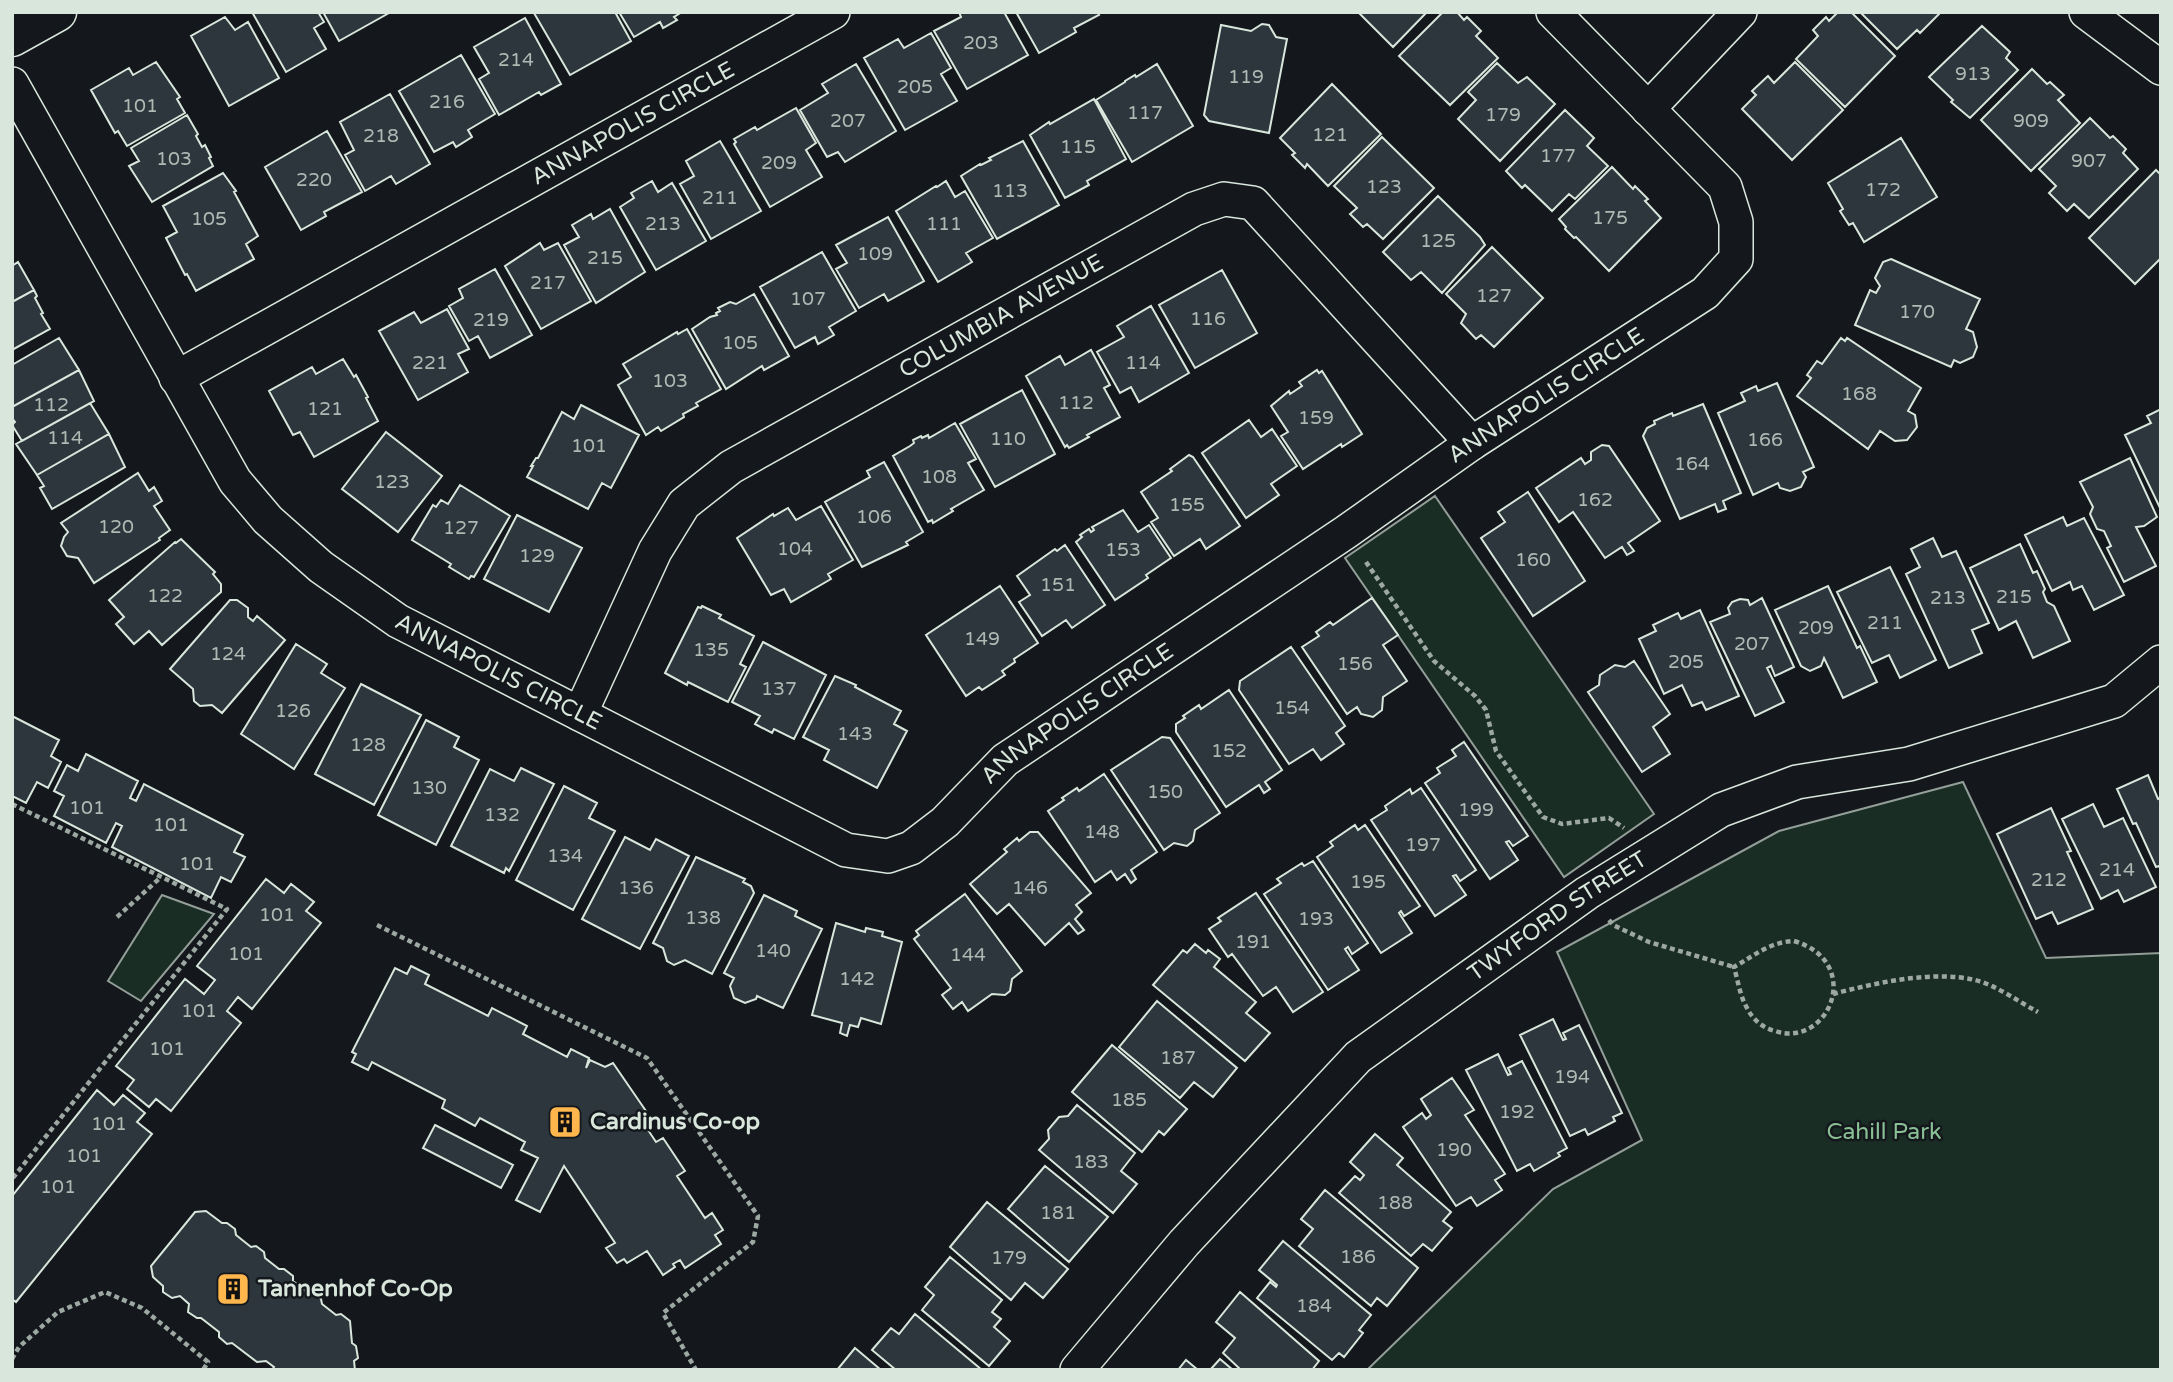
<svg xmlns="http://www.w3.org/2000/svg" width="2173" height="1382" viewBox="0 0 2173 1382" font-family="'Varela Round',sans-serif">
<style>
.green{fill:#1a2d24;stroke:#939e99;stroke-width:2}
.building{fill:#2c363c;stroke:#d8e6dc;stroke-width:2}
.lines{fill:none;stroke-linecap:round;stroke-linejoin:round}
.street-casing{stroke:#d8e6dc;stroke-width:36}
.secondary-casing{stroke:#d8e6dc;stroke-width:41}
.path{stroke:#9da8a2;stroke-width:4.5;stroke-dasharray:5 3.5;stroke-linecap:butt}
.street{stroke:#14181c;stroke-width:33}
.secondary{stroke:#14181c;stroke-width:38}
.labels{text-anchor:middle;dominant-baseline:central;stroke-width:5;stroke-linejoin:round;paint-order:stroke}
.number-label{font-size:19px;fill:#adbab4}
.street-label{font-size:23px;fill:#d8e6dc;stroke:#14181c}
.poi-label{font-size:23px;font-weight:bold;fill:#d8e6dc;stroke:#14181c;text-anchor:start}
.park-label{font-size:23px;fill:#8ac095;stroke:#14181c}
</style>
<rect width="100%" height="100%" fill="#14181c"/>
<path class="green" d="M1435 496 1654 814 1564 877 1345 558Z
M1963 782 2046 958 2161 953V1370H1367L1553 1189 1642 1140 1557 952 1779 831Z
M162 895 214 914 141 1001 108 981Z"/>
<path class="building" d="M252 12H318L324 22 314 28 326 49 286 72Z
M323 12H389V13L339 41Z
M615 12 631 41 570 75 534 13Z
M619 12H682L674 17 677 20 663 28 660 22 634 37Z
M959 12H1004L1028 55 967 89 934 31 961 17Z
M1016 12H1097L1099 15 1074 28 1076 32 1039 53Z
M1358 12H1427L1393 47Z
M1443 12H1457L1464 20 1467 17 1481 31 1476 36 1498 58 1450 105 1399 56Z
M1838 12H1851L1895 56 1845 107 1796 59 1818 36 1813 30 1826 17 1829 21Z
M1860 12H1941L1920 33 1917 30 1897 49Z
M225 17 235 30 248 22 279 78 229 106 191 36Z
M525 18 561 84 541 95 539 92 499 115 479 79 489 73 474 47Z
M1262 24 1269 25 1276 37 1287 39 1269 133 1209 121 1204 115 1221 25 1251 31Z
M1982 26 2010 52 2006 58 2018 70 1970 118 1951 102 1953 100 1929 77Z
M931 33 951 68 941 74 957 101 905 130 864 58 898 39 904 48Z
M461 55 495 114 468 130 472 137 456 147 453 142 434 152 399 91Z
M156 62 180 97 177 99 185 113 127 146 118 131 115 133 91 90 129 68 133 75Z
M1795 62 1843 110 1792 160 1742 109 1756 95 1752 91 1768 76 1774 83Z
M1497 63 1518 83 1527 77 1555 104 1500 161 1458 119 1476 100 1468 92Z
M856 64 896 131 845 162 838 152 827 157 800 110 828 93 822 84Z
M1157 64 1193 126 1132 162 1096 100 1125 82V81L1135 75 1136 77Z
M2032 69 2047 84 2050 82 2064 95 2058 100 2080 123 2031 171 1981 120Z
M1332 84 1381 134 1328 186 1307 164 1305 168 1292 155 1295 153 1280 138Z
M390 94 430 164 396 184 391 176 365 191 345 155 354 150 340 122Z
M1094 99 1126 159 1087 181 1089 185 1065 198 1030 135 1049 122 1050 124Z
M796 108 816 143 806 150 822 177 770 207 734 144 736 142 734 139 755 127 757 130Z
M1565 110 1594 138 1587 146 1608 166 1575 199 1569 194 1552 211 1525 185 1522 188 1506 171Z
M187 115 198 134 196 136 202 147 205 145 211 157 209 158 213 166 152 202 129 166 139 161 131 148Z
M2090 118 2110 138 2113 136 2126 149 2123 153 2138 169 2089 218 2074 204 2067 211 2049 193 2056 186 2039 169Z
M327 131 362 192 324 212 326 216 301 230 265 167Z
M1382 137 1434 188 1383 239 1367 224 1363 227 1350 214 1357 208 1334 186Z
M1901 138 1937 197 1864 242 1853 223 1849 225 1840 211 1843 209 1828 183Z
M720 141 761 211 711 239 680 184 694 176 686 161Z
M1023 141 1059 205 997 239 961 176 980 164 981 165 991 160 989 158Z
M1612 167 1633 189 1635 186 1648 199 1645 201 1661 218 1609 271 1576 237 1574 238 1565 229 1566 227 1559 219Z
M2156 170 2161 175V258L2135 284 2089 238Z
M223 173 236 191 234 192 258 236 246 244 254 259 196 291 187 274 185 275 166 238 177 232 163 206Z
M652 181 658 192 672 183 706 241 656 270 620 207 634 198 631 193Z
M946 181 955 197 965 191 993 238 966 253 972 262 938 282 896 211 936 186 937 187Z
M1438 196 1480 237 1485 245 1442 293 1421 272 1411 280 1383 252Z
M610 209 645 272 596 303 564 245 579 237 572 225 591 214 593 219Z
M888 217 924 281 888 301 884 294 859 308 836 269 847 263 836 245Z
M540 243 544 250 558 243 591 301 541 329 505 266Z
M1492 247 1543 298 1494 347 1481 335 1476 339 1461 323 1466 314 1446 294Z
M822 252 856 311 829 327 834 335 818 344 815 337 795 348 760 287Z
M1891 259 1980 299 1966 329 1973 332 1977 347 1973 357 1960 363 1954 360 1951 367 1855 325 1870 290 1876 293 1880 286 1875 278 1883 262Z
M18 262 34 290 12 302V266Z
M495 269 532 335 490 358 478 336 469 341 449 306 463 298 459 289Z
M1222 270 1257 333 1195 368 1159 305Z
M34 290 37 296 35 298 43 313 41 314 50 329 12 350V302Z
M754 294 789 356 764 370 762 366 726 389 692 329 710 317 717 315 716 313 720 311 718 308 730 302 736 304Z
M1151 306 1189 373 1139 402 1131 387 1120 393 1097 352 1124 337 1117 326Z
M447 309 469 349 458 354 468 372 418 400 379 331 414 312 421 323Z
M687 329 721 389 696 403 698 406 683 414 684 417 661 431 658 427 646 435 618 385 631 377 623 364 677 332 678 334Z
M59 338 79 370 12 407V365Z
M1841 338 1845 341 1847 338 1921 388 1908 411 1915 415 1917 427 1907 440 1895 441 1880 431 1868 449 1797 396 1811 378 1807 375 1817 361 1822 364Z
M1091 350 1110 385 1104 388 1120 417 1087 435 1089 437 1069 448 1067 445 1065 447 1026 376 1060 356 1065 365Z
M343 359 354 377 356 375 368 397 366 398 378 421 314 457 300 432 293 435 269 391 312 367 316 374Z
M79 370 94 401 22 441 12 425 15 422 12 418V407Z
M1317 370 1319 373 1322 371 1362 434 1342 447 1341 444 1303 469 1281 436 1288 432 1271 406 1289 391 1290 394 1302 386 1299 382Z
M1777 383 1814 467 1803 472 1806 477 1801 487 1790 491 1780 488 1778 483 1753 495 1718 413 1745 401 1741 393 1756 386 1758 391Z
M1022 390 1055 454 995 487 960 424Z
M90 403 109 434 37 475 16 444Z
M1703 404 1741 493 1723 501 1726 509 1718 512 1715 504 1680 519 1643 436 1647 428 1655 424 1654 421 1672 413 1673 416Z
M581 405 639 435 611 488 602 483 588 509 527 477 533 466H531L536 458H538L562 412 574 419Z
M2161 409V510L2125 435 2151 423 2147 416Z
M1249 420 1261 437 1272 429 1297 466 1271 484 1279 495 1246 518 1202 453Z
M955 423 976 459 968 463 984 490 951 509 953 511 933 523 932 520 928 522 893 456 910 446 914 443 913 440 921 436 922 438 928 435 929 438Z
M386 432 442 476 398 532 342 489Z
M109 434 125 467 52 509 40 488 44 486 37 475Z
M1602 445 1609 446 1660 521 1628 543 1634 551 1627 555 1622 547 1605 558 1573 512 1559 522 1536 488 1581 458 1585 464 1591 460V452Z
M1189 455 1193 457 1240 526 1206 549 1200 539 1174 556 1151 522 1158 518 1141 492 1172 471 1170 469Z
M2130 458 2157 517 2144 526 2136 527 2156 566 2124 582 2107 548 2111 546 2104 531 2097 529 2090 514 2093 507 2080 482Z
M884 462 923 532 906 542 908 545 862 567 825 502 870 477 867 471Z
M138 473 149 491 154 487 162 501 154 506 170 530 159 538 160 540 94 583 78 558 67 556 61 546 64 537 68 532 61 523Z
M460 485 510 516 474 577 471 576 469 579 449 567 451 564 412 540 433 505 436 507 441 500 448 504Z
M1528 492 1585 581 1533 616 1481 538 1505 522 1498 512Z
M821 506 853 560 828 574 831 579 791 602 784 589 771 595 737 538 773 514 774 516 788 508 796 520Z
M1123 510 1138 532 1149 525 1171 558 1146 575 1148 578 1115 600 1076 542 1082 537 1080 535 1089 529 1091 532 1094 530 1092 527Z
M517 515 582 548 549 612 484 579Z
M2063 517 2067 526 2084 518 2124 595 2094 610 2082 586 2073 590 2070 582 2052 591 2025 535Z
M1933 538 1942 557 1956 551 1989 623 1972 630 1982 653 1949 668 1906 574 1920 567 1911 549Z
M181 539 215 572 213 574 221 584V592L162 645 149 631 134 644 116 624 124 617 109 600 175 542 176 543Z
M2020 544 2033 573 2037 571 2045 589 2043 592 2047 602 2054 606 2070 641 2033 658 2016 621 1999 630 1970 568Z
M1065 545 1105 605 1072 628 1066 620 1042 636 1019 602 1030 595 1017 576 1055 549 1057 551Z
M1890 567 1936 660 1900 678 1889 655 1872 663 1837 592Z
M1000 586 1038 643 1014 659 1015 662 1002 671 1005 675 982 690 979 687 966 696 926 635Z
M1828 586 1857 648 1860 646 1877 682 1843 698 1824 658 1821 666 1810 671 1801 666 1775 610Z
M1372 598 1398 635 1383 645 1407 681 1383 697 1382 710 1373 717 1361 714 1357 707 1347 714 1302 647 1319 636 1316 632 1330 622 1333 625Z
M1762 598 1794 667 1775 676 1771 666 1767 668 1784 702 1755 716 1710 622 1730 614 1728 608 1732 602 1740 599 1748 600 1750 605Z
M230 600H237L248 608V617L253 621 257 616 285 640 222 713 212 705 200 706 194 701 193 689 170 669Z
M702 606 721 615 719 618 754 636 740 664 746 667 728 702 688 682 687 685 665 673 698 607 701 608Z
M1700 610 1739 696 1706 710 1702 702 1692 706 1682 685 1664 694 1639 639 1656 631 1653 625 1678 613 1681 619Z
M763 642 826 675 794 739 774 729 772 733 755 724 760 716 732 702Z
M296 644 327 664 321 673 345 688 294 769 241 734Z
M1291 647 1345 726 1336 733 1344 744 1321 760 1313 749 1289 764 1239 690 1240 681Z
M1634 661 1670 714 1653 727 1670 754 1642 772 1588 692 1599 685 1600 675 1615 665 1625 667Z
M835 676 856 685 855 687 901 711 894 724 907 731 877 788 824 760 829 750 803 737Z
M361 684 421 715 374 805 315 774Z
M1229 690 1282 770 1265 782 1270 789 1264 793 1259 785 1226 807 1176 732V724L1185 718 1183 716 1199 705 1201 709Z
M12 716 59 740 51 756 61 762 48 788 37 782 26 803 12 796Z
M426 720 459 737 454 747 479 760 436 845 378 815Z
M1162 737 1170 738 1220 813 1195 830 1193 841 1187 846 1174 843 1164 850 1111 770Z
M1464 742 1528 836 1513 846 1509 841 1506 842 1518 860 1490 879 1425 783 1440 773 1437 768 1456 756 1452 750Z
M86 754 138 781 130 798 136 801 144 784 243 835 234 852 245 857 231 882 221 877 211 898 112 847 122 826 116 823 106 843 54 816 64 796 54 791 67 765 78 771Z
M521 768 554 784 509 871 506 868 504 873 451 846 490 769 514 781Z
M1104 774 1157 852 1131 870 1136 879 1131 883 1125 874 1117 880 1111 871 1095 882 1048 811 1064 800 1062 798 1077 788 1079 791Z
M2148 775 2158 799 2161 798V870L2159 866 2156 867 2136 823 2133 824 2117 789Z
M564 786 597 803 589 818 615 831 573 910 516 880Z
M1421 788 1476 870 1460 881 1456 875 1453 876 1466 895 1435 916 1371 820 1387 810 1385 806 1410 789 1412 794Z
M2093 804 2104 827 2123 818 2156 887 2124 902 2118 890 2101 899 2062 819Z
M2051 808 2071 851 2067 852 2093 909 2058 924 2052 912 2036 919 1997 834Z
M1355 825 1358 830 1365 825 1420 906 1404 916 1401 911 1399 913 1412 933 1381 953 1317 857 1333 846 1330 842Z
M1030 832H1038L1091 893 1076 905 1082 912 1075 919 1084 930 1078 934 1069 923 1045 945 1009 904 997 914 970 884 1007 852 1004 849 1017 838 1019 841Z
M625 837 650 850 656 839 689 856 640 949 582 919Z
M696 857 745 879 743 882 751 886 754 893 712 974 685 960 674 965 667 961 663 948 653 943Z
M1313 861 1368 943 1352 954 1348 947 1345 949 1359 970 1328 990 1264 894 1281 883 1277 879 1302 863 1304 866Z
M266 879 284 893 291 884 314 902 306 911 321 923 252 1009 238 997 227 1011 241 1023 171 1111 156 1099 149 1107 127 1089 134 1080 116 1066 185 979 204 994 215 980 197 966Z
M1256 893 1323 992 1293 1012 1276 987 1263 996 1232 954 1228 957 1209 929 1221 921 1218 918Z
M965 894 1022 971 1012 979 1010 991 1005 995 992 994 968 1011 962 1002 953 1009 942 995 951 988 914 939 919 935 916 931Z
M764 895 797 911 795 916 822 929 783 1008 757 996 756 999 745 1003 734 998 730 986 734 978 724 973Z
M836 923 865 932 866 928 883 932 882 936 902 942 881 1024 861 1018 858 1027 850 1025 847 1036 840 1033 842 1023 812 1015Z
M1195 944 1206 953 1208 950 1220 959 1214 967 1256 1002 1246 1013 1270 1033 1245 1061 1153 985 1183 950 1187 953Z
M411 966 429 975 425 984 488 1016 492 1008 527 1026 523 1034 567 1057 571 1049 589 1058 586 1068 590 1060 605 1067 613 1063 646 1111 638 1115 656 1142 663 1138 685 1171 677 1176 705 1218 712 1213 723 1230 715 1235 721 1244 685 1268 680 1260 673 1264 675 1267 663 1275 647 1251 627 1263 624 1259 617 1263 606 1248 615 1243 564 1166 540 1212 516 1200 538 1158 521 1150 525 1142 480 1118 475 1126 442 1108 445 1100 372 1062 368 1070 352 1062 356 1054 352 1052 395 968 407 974Z
M1157 1001 1237 1068 1213 1097 1194 1082 1180 1098 1119 1047Z
M1553 1019 1563 1040 1566 1039 1563 1033 1579 1025 1622 1113 1613 1117 1615 1121 1588 1135 1585 1129 1570 1136 1520 1035Z
M1112 1045 1187 1109 1164 1135 1159 1131 1142 1152 1072 1092Z
M1498 1054 1508 1075 1511 1074 1508 1068 1522 1061 1567 1148 1558 1153 1560 1156 1534 1171 1530 1164 1517 1171 1466 1070Z
M1452 1078 1474 1110 1465 1115 1505 1174 1495 1180 1502 1190 1477 1206 1471 1197 1456 1206 1403 1127 1422 1113 1426 1119 1431 1115 1421 1099Z
M97 1090 114 1105 123 1095 145 1113 137 1122 152 1134 16 1302 12 1299V1196Z
M1077 1105 1135 1153 1121 1171 1137 1184 1113 1213 1039 1150 1049 1139 1048 1130 1059 1117 1068 1116Z
M435 1125 513 1165 501 1188 423 1148Z
M1375 1134 1403 1158 1397 1165 1451 1212 1443 1221 1452 1228 1432 1251 1423 1244 1411 1256 1339 1193 1355 1176 1360 1180 1364 1175 1350 1162Z
M1045 1166 1108 1217 1069 1262 1008 1209Z
M1325 1190 1418 1268 1387 1306 1377 1298 1371 1306 1299 1246 1313 1229 1301 1219Z
M987 1202 1068 1269 1043 1298 1025 1283 1011 1300 950 1247Z
M206 1211 222 1223H227L235 1229 236 1235 251 1247 256 1246 264 1252 265 1258 279 1269H284L293 1276V1281L308 1293 314 1292 321 1299 322 1304 336 1315 341 1314 350 1321 352 1343 356 1346 358 1358 354 1361 355 1370H272L274 1367 266 1361 257 1362 232 1343 227 1344 219 1337V1332L201 1318H197L188 1312 189 1304 180 1296 172 1298 163 1292V1286L153 1277 151 1266 195 1212Z
M1283 1241 1371 1315 1359 1330 1363 1333 1344 1357 1339 1353 1332 1360 1257 1298 1270 1282 1276 1287 1277 1285 1259 1270Z
M950 1257 1002 1300 992 1312 1001 1319 994 1327 1010 1341 989 1366 922 1310 934 1295 925 1287Z
M1240 1292 1319 1361 1312 1370H1241L1223 1353 1235 1338 1216 1322Z
M915 1314 982 1370H896L872 1350 891 1328 899 1334Z
M855 1348 881 1370H837Z
M1220 1359 1233 1370H1210Z
M1186 1360 1198 1370H1178Z"/>
<g class="lines">
<defs>
<g id="street">
<path d="M2086 12 2161 68"/>
<path id="s1" d="M12 84 235 481 268 520 321 567 398 621 846 850 888 856 911 848 945 822 1005 760 1346 532 1472 443 1705 293 1736 259V222L1725 187 1553 12"/>
<path d="M1648 109 1740 12"/>
<path id="s2" d="M176 378 833 12"/>
<path id="s3" d="M580 714 655 551 684 504 731 467 1194 209 1224 199 1253 203 1472 443"/>
<path id="s4" d="M1077 1370 1184 1243 1358 1057 1587 893 1721 810 1797 782 1909 764 2114 701 2161 662"/>
</g>
<path id="secondary" d="M12 37 57 12"/>
</defs>
<use href="#street" class="street-casing"/>
<use href="#secondary" class="secondary-casing"/>
<path class="path" d="M1366 562 1434 661 1475 696 1486 710 1496 751 1543 817 1562 824 1609 818 1624 828
M12 804 227 909 12 1179
M117 917 161 877
M1609 920 1613 925 1649 942 1734 967
M377 925 647 1058 758 1216 753 1242 663 1313 696 1370
M1794 941C1865 962 1829 1049 1775 1031 1763 1028 1753 1020 1747 1008 1740 996 1738 981 1734 967 1755 955 1770 942 1794 941Z
M1833 994C1875 983 1932 970 1975 980 1996 985 2019 1002 2038 1012
M12 1359 19 1347 58 1312 105 1292 142 1308 208 1362 203 1370"/>
<use href="#street" class="street"/>
<use href="#secondary" class="secondary"/>
</g>
<defs>
<symbol id="building-square" viewBox="-11 -11 22 22"><rect x="-9" y="-9" width="18" height="18" rx="4" fill="#ffb74d" stroke="#14181c"/><path d="M-4-6H4V6H1V3H-1V6H-4ZM-2.5-4.3h1.7v1.8h-1.7ZM.8-4.3h1.7v1.8H.8ZM-2.5-1h1.7V.8h-1.7ZM.8-1h1.7V.8H.8Z" fill="#111"/></symbol>
</defs>
<g fill-rule="evenodd">
<use href="#building-square" x="546" y="1103" width="38" height="38"/>
<use href="#building-square" x="214" y="1270" width="38" height="38"/>
</g>
<g class="labels">
<g class="number-label">
<text x="981" y="43">203</text>
<text x="516" y="60">214</text>
<text x="1973" y="74">913</text>
<text x="1246" y="77">119</text>
<text x="915" y="87">205</text>
<text x="447" y="102">216</text>
<text x="140" y="106">101</text>
<text x="1145" y="113">117</text>
<text x="1503" y="115">179</text>
<text x="848" y="121">207</text>
<text x="2031" y="121">909</text>
<text x="1330" y="135">121</text>
<text x="381" y="136">218</text>
<text x="1078" y="147">115</text>
<text x="1558" y="156">177</text>
<text x="174" y="159">103</text>
<text x="2089" y="161">907</text>
<text x="779" y="163">209</text>
<text x="314" y="180">220</text>
<text x="1384" y="187">123</text>
<text x="1883" y="190">172</text>
<text x="1010" y="191">113</text>
<text x="720" y="198">211</text>
<text x="1610" y="218">175</text>
<text x="209" y="219">105</text>
<text x="663" y="224">213</text>
<text x="944" y="224">111</text>
<text x="1438" y="241">125</text>
<text x="875" y="254">109</text>
<text x="605" y="258">215</text>
<text x="548" y="283">217</text>
<text x="1494" y="296">127</text>
<text x="808" y="299">107</text>
<text x="1917" y="312">170</text>
<text x="1208" y="319">116</text>
<text x="491" y="320">219</text>
<text x="740" y="343">105</text>
<text x="430" y="363">221</text>
<text x="1143" y="363">114</text>
<text x="670" y="381">103</text>
<text x="1859" y="394">168</text>
<text x="1076" y="403">112</text>
<text x="51" y="405">112</text>
<text x="325" y="409">121</text>
<text x="1316" y="418">159</text>
<text x="65" y="438">114</text>
<text x="1008" y="439">110</text>
<text x="1765" y="440">166</text>
<text x="589" y="446">101</text>
<text x="1692" y="464">164</text>
<text x="939" y="477">108</text>
<text x="392" y="482">123</text>
<text x="1595" y="500">162</text>
<text x="1187" y="505">155</text>
<text x="874" y="517">106</text>
<text x="116" y="527">120</text>
<text x="461" y="528">127</text>
<text x="795" y="549">104</text>
<text x="1123" y="550">153</text>
<text x="537" y="556">129</text>
<text x="1533" y="560">160</text>
<text x="1058" y="585">151</text>
<text x="165" y="596">122</text>
<text x="2014" y="597">215</text>
<text x="1948" y="598">213</text>
<text x="1885" y="623">211</text>
<text x="1816" y="628">209</text>
<text x="982" y="639">149</text>
<text x="1752" y="644">207</text>
<text x="711" y="650">135</text>
<text x="228" y="654">124</text>
<text x="1686" y="662">205</text>
<text x="1355" y="664">156</text>
<text x="779" y="689">137</text>
<text x="1292" y="708">154</text>
<text x="293" y="711">126</text>
<text x="855" y="734">143</text>
<text x="368" y="745">128</text>
<text x="1229" y="751">152</text>
<text x="429" y="788">130</text>
<text x="1165" y="792">150</text>
<text x="87" y="808">101</text>
<text x="1476" y="810">199</text>
<text x="502" y="815">132</text>
<text x="171" y="825">101</text>
<text x="1102" y="832">148</text>
<text x="1423" y="845">197</text>
<text x="565" y="856">134</text>
<text x="197" y="864">101</text>
<text x="2117" y="870">214</text>
<text x="2049" y="880">212</text>
<text x="1368" y="882">195</text>
<text x="636" y="888">136</text>
<text x="1030" y="888">146</text>
<text x="277" y="915">101</text>
<text x="703" y="918">138</text>
<text x="1316" y="919">193</text>
<text x="1253" y="942">191</text>
<text x="773" y="951">140</text>
<text x="246" y="954">101</text>
<text x="968" y="955">144</text>
<text x="857" y="979">142</text>
<text x="199" y="1011">101</text>
<text x="167" y="1049">101</text>
<text x="1178" y="1058">187</text>
<text x="1572" y="1077">194</text>
<text x="1129" y="1100">185</text>
<text x="1517" y="1112">192</text>
<text x="109" y="1124">101</text>
<text x="1454" y="1150">190</text>
<text x="84" y="1156">101</text>
<text x="1091" y="1162">183</text>
<text x="58" y="1187">101</text>
<text x="1395" y="1203">188</text>
<text x="1058" y="1213">181</text>
<text x="1358" y="1257">186</text>
<text x="1009" y="1258">179</text>
<text x="1314" y="1306">184</text>
</g>
<g class="street-label">
<text stroke="none"><textPath href="#s2" startOffset="523">ANNAPOLIS CIRCLE</textPath></text>
<text stroke="none"><textPath href="#s3" startOffset="604">COLUMBIA AVENUE</textPath></text>
<text stroke="none"><textPath href="#s1" startOffset="2023">ANNAPOLIS CIRCLE</textPath></text>
<text stroke="none"><textPath href="#s1" startOffset="784">ANNAPOLIS CIRCLE</textPath></text>
<text stroke="none"><textPath href="#s1" startOffset="1456">ANNAPOLIS CIRCLE</textPath></text>
<text stroke="none"><textPath href="#s4" startOffset="665">TWYFORD STREET</textPath></text>
</g>
<g class="poi-label">
<text x="590" y="1122">Cardinus Co-op</text>
<text x="258" y="1289">Tannenhof Co-Op</text>
</g>
<g class="park-label">
<text x="1884" y="1132">Cahill Park</text>
</g>
</g>
<rect width="2173" height="1382" fill="none" stroke="#d8e6dc" stroke-width="28"/>
</svg>
